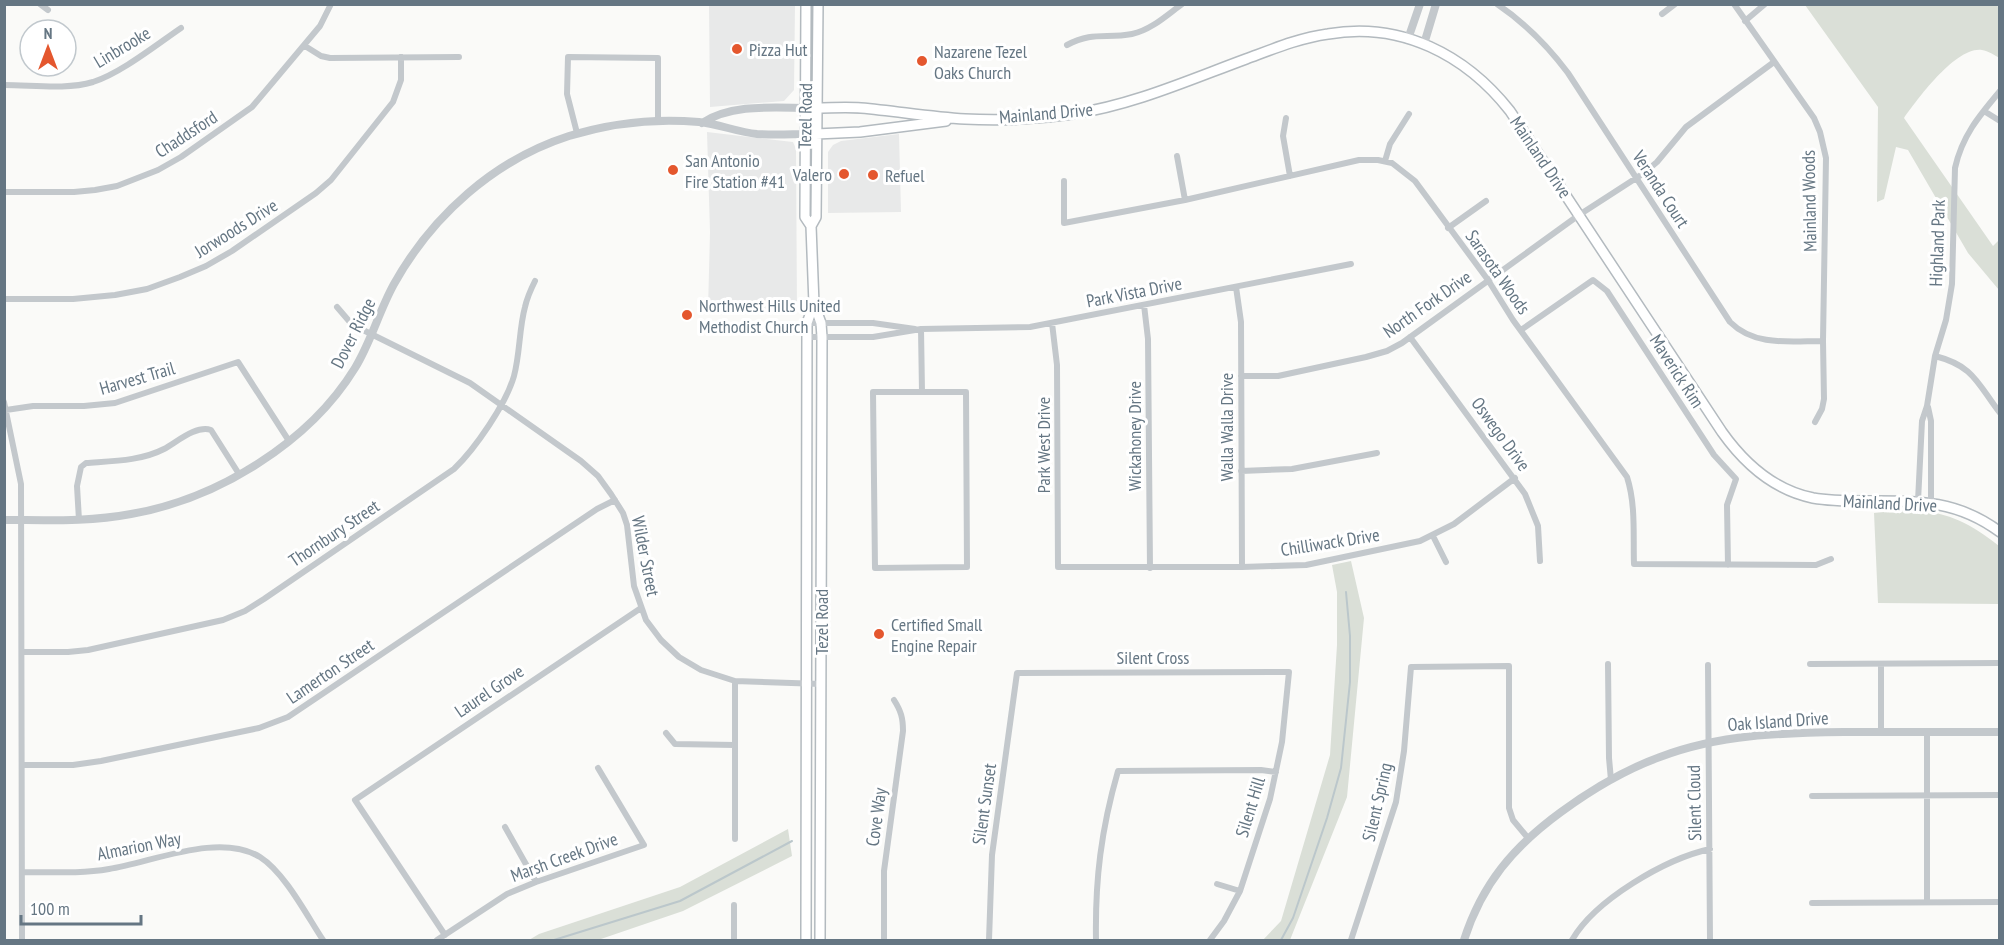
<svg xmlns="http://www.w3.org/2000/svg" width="2004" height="945" viewBox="0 0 2004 945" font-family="'PT Sans Narrow',sans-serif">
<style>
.built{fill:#e8e9e9}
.green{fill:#dadfd7}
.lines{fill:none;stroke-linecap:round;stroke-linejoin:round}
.stream{stroke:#bbc7cb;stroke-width:2}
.secondary-casing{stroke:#b3babf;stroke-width:12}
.minor{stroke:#c3c8cc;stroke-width:6}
.tertiary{stroke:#c3c8cc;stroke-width:8}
.secondary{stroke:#fff;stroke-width:9}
.poi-dot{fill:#e4572e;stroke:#fff;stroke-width:2}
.labels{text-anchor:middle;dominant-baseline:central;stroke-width:6;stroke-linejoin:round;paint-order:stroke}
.street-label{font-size:18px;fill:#657683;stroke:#fff}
.poi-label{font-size:18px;fill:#657683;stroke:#fff;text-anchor:start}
</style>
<rect width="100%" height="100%" fill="#fafaf8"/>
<path class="built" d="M709 5H795L794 90 784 101 710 107Z
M707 132 793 142 796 149 797 311 708 310 710 232Z
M899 134 901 212 828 213V152L833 145 841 141Z"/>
<path class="green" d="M1996 4 1999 8V58C1995 55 1988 51 1982 50 1956 46 1917 100 1904 118L1993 246 1999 240V290L1968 253 1908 150 1896 147 1884 199 1877 202 1878 107 1805 5Z
M1914 509C1951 514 1970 523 1999 546V604L1878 603 1874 513Z
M1351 561 1364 618 1347 797 1290 940H1263L1281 921 1330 755 1337 645V592L1332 565Z
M788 829 792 856 683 911 598 940H529L539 934 680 887Z"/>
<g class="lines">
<path class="stream" d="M554 940 680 901 792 841
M1281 940 1293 918 1327 818 1341 768 1350 682V636L1346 592"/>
<defs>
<path id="secondary" d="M806 4 805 217 811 226
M816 108C831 108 846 107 861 108 896 111 930 117 965 119 1000 121 1038 119 1073 114 1133 105 1189 80 1246 59 1273 49 1299 38 1328 34 1401 21 1466 55 1510 111L1722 432C1744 463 1774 490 1813 498 1830 501 1847 501 1864 501 1915 501 1956 499 2000 532
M816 134 860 132 946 121
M814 304 821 323 822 337 820 940
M806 940 807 323 814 304 811 226 816 217 818 4"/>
</defs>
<use href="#secondary" class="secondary-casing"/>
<path class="minor" d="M40 4 48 10
M1497 4C1525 23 1548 46 1568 73L1730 322C1755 347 1791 341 1823 341
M1734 4 1814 118 1820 132 1826 158 1823 341 1824 399 1822 409 1815 422
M1662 14 1675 4
M1745 21 1765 4
M1067 45C1093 31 1106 39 1132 34 1151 30 1167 15 1182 4
M305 46 321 56 330 58 459 57
M4 85C33 85 66 90 93 82 121 73 156 45 181 28
M1984 111 2000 121
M1286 118 1283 136 1290 176
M577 133 567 94 568 57 658 58V120
M1177 156 1185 200
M1385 161 1390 144 1409 114
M1064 181V223L1185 200 1359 160H1378L1392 163 1415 181 1488 280 1513 320 1627 477C1636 505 1633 535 1634 564L1816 565 1831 559
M4 192H74L95 190 117 186 158 170 181 157 252 107 320 26 331 4
M1448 228 1486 201
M1236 287 1241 322 1242 567
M4 299H73L115 295 147 289 180 277 206 266 232 251 316 193 331 180 393 102 401 80V57
M1144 305 1148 339 1150 568
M337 307 349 321 359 328 470 383 581 461 598 476 611 494 623 513 627 525 634 586 646 620 661 640 679 657 701 670 735 681 821 684
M807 323H873L915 329
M1052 323 1057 365 1058 567H1242L1306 565 1420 541 1454 524 1515 478
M921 329 922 392
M1521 330 1593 280 1607 291 1714 455 1736 479 1727 505 1728 565
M807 337H873L921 329 1030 327 1351 264
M1410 337 1525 494 1538 526 1540 561
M1935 356C1974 366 1977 383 2000 413
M1241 376H1278L1366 357 1387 351 1402 343 1579 215 1644 173 1657 162 1686 127 1774 62
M873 392H966L967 567 875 568Z
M4 402 21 484 22 940
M1928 407 1931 421V502
M6 410 33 406H84L115 403 238 362 289 441
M1241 471 1292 469 1377 453
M1918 501 1922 421 1927 406 1935 356 1946 320 1952 284 1955 168C1962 136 1979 116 2000 91
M79 520 77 486 81 467 86 463C112 461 141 461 164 449 177 442 196 425 211 430L239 474
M1433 536 1446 562
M23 652H68L88 650 223 620 245 611 264 599 454 469C475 449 506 404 514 376 520 354 519 329 525 307 527 298 531 289 535 281
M1608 664 1609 758 1611 780
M1810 664 2000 663
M1708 665 1710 940
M1881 732V664
M666 733 675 744 735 745
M22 765H73L101 761 259 728 288 717 597 509 615 500
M1812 796 2000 795
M505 827 536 882
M735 839V681
M22 872C51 872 81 874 109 869 153 862 219 832 260 857 285 873 307 916 323 940
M1217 884 1240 891
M1927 902V732
M1812 903 2000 902
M445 935 355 800 641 608
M437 940 507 894 536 882 644 845 598 768
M734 940V905
M884 940V871L903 731C903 718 901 711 894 700
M989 940 992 855 1017 673 1289 672 1282 742 1270 799 1240 891 1224 921 1210 940
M1096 940C1095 880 1101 830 1118 771L1261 770 1276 772
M1351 940 1396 802 1404 751 1411 667 1509 666V808L1513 820 1528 838
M1572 940C1595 900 1665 859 1710 849"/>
<path class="tertiary" d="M1408 39 1420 4
M1424 44 1436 4
M702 123C733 103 775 108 811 108
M4 520C47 520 89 522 131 514 217 499 309 443 355 368 371 342 379 311 394 284 432 216 494 160 569 136 611 123 655 118 699 122 719 124 737 132 757 134 775 135 793 134 811 134
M1464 940C1482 884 1513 847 1561 812 1591 790 1624 770 1660 757 1720 734 1782 733 1844 732 1896 732 1948 732 2000 732"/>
<use href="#secondary" class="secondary"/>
</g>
<g class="poi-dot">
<circle cx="737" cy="49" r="6"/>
<circle cx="922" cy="61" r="6"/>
<circle cx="673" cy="170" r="6"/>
<circle cx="844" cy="174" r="6"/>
<circle cx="873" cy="175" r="6"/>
<circle cx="687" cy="315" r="6"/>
<circle cx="879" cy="634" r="6"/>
</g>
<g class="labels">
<g class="street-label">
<text transform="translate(122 47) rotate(-31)">Linbrooke</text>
<text transform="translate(1046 113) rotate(-5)">Mainland Drive</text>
<text transform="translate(805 116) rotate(-89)">Tezel Road</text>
<text transform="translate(186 134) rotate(-33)">Chaddsford</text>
<text transform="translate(1541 157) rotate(56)">Mainland Drive</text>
<text transform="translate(1661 189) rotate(57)">Veranda Court</text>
<text transform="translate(1809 201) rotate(-91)">Mainland Woods</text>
<text transform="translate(236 228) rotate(-32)">Jorwoods Drive</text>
<text transform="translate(1937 243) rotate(-88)">Highland Park</text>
<text transform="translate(1498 272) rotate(55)">Sarasota Woods</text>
<text transform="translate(1134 292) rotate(-11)">Park Vista Drive</text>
<text transform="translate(1427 304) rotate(-35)">North Fork Drive</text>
<text transform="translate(353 333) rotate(-63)">Dover Ridge</text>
<text transform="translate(1677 371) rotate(57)">Maverick Rim</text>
<text transform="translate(137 378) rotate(-16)">Harvest Trail</text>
<text transform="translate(1226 427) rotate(-90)">Walla Walla Drive</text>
<text transform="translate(1501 434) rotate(54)">Oswego Drive</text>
<text transform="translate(1134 436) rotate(-90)">Wickahoney Drive</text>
<text transform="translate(1043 445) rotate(-90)">Park West Drive</text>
<text transform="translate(1890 503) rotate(3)">Mainland Drive</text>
<text transform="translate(334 533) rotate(-34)">Thornbury Street</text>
<text transform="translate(1330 542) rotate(-9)">Chilliwack Drive</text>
<text transform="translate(646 556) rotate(79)">Wilder Street</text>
<text transform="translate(821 622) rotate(-90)">Tezel Road</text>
<text x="1153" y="657">Silent Cross</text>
<text transform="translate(330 671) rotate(-34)">Lamerton Street</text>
<text transform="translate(489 691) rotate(-34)">Laurel Grove</text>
<text transform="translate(1778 721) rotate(-4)">Oak Island Drive</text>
<text transform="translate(1377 802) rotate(-77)">Silent Spring</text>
<text transform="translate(1694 803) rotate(-91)">Silent Cloud</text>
<text transform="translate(984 804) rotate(-82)">Silent Sunset</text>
<text transform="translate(1250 807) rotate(-73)">Silent Hill</text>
<text transform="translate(876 817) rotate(-82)">Cove Way</text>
<text transform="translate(139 846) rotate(-11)">Almarion Way</text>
<text transform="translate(564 857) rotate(-20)">Marsh Creek Drive</text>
</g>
<g class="poi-label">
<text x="749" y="49">Pizza Hut</text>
<text x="934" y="51">Nazarene Tezel<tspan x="934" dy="21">Oaks Church</tspan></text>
<text x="685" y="160">San Antonio<tspan x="685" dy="21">Fire Station #41</tspan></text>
<text x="832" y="174" text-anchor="end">Valero</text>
<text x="885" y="175">Refuel</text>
<text x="699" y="305">Northwest Hills United<tspan x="699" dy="21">Methodist Church</tspan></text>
<text x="891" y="624">Certified Small<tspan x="891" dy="21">Engine Repair</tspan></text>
</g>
</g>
<rect width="2004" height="945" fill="none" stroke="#657683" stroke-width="12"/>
<g transform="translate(48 48)"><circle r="28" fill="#ffffff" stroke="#c1c8cd" stroke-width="1.5"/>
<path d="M0-4.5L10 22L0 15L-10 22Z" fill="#e4572e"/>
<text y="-9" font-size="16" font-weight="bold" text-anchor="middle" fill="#657683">N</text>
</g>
<path d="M21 915v9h120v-9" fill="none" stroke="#657683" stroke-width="3"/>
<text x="30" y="915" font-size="18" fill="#657683" stroke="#ffffff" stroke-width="4.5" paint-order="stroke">100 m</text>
</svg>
